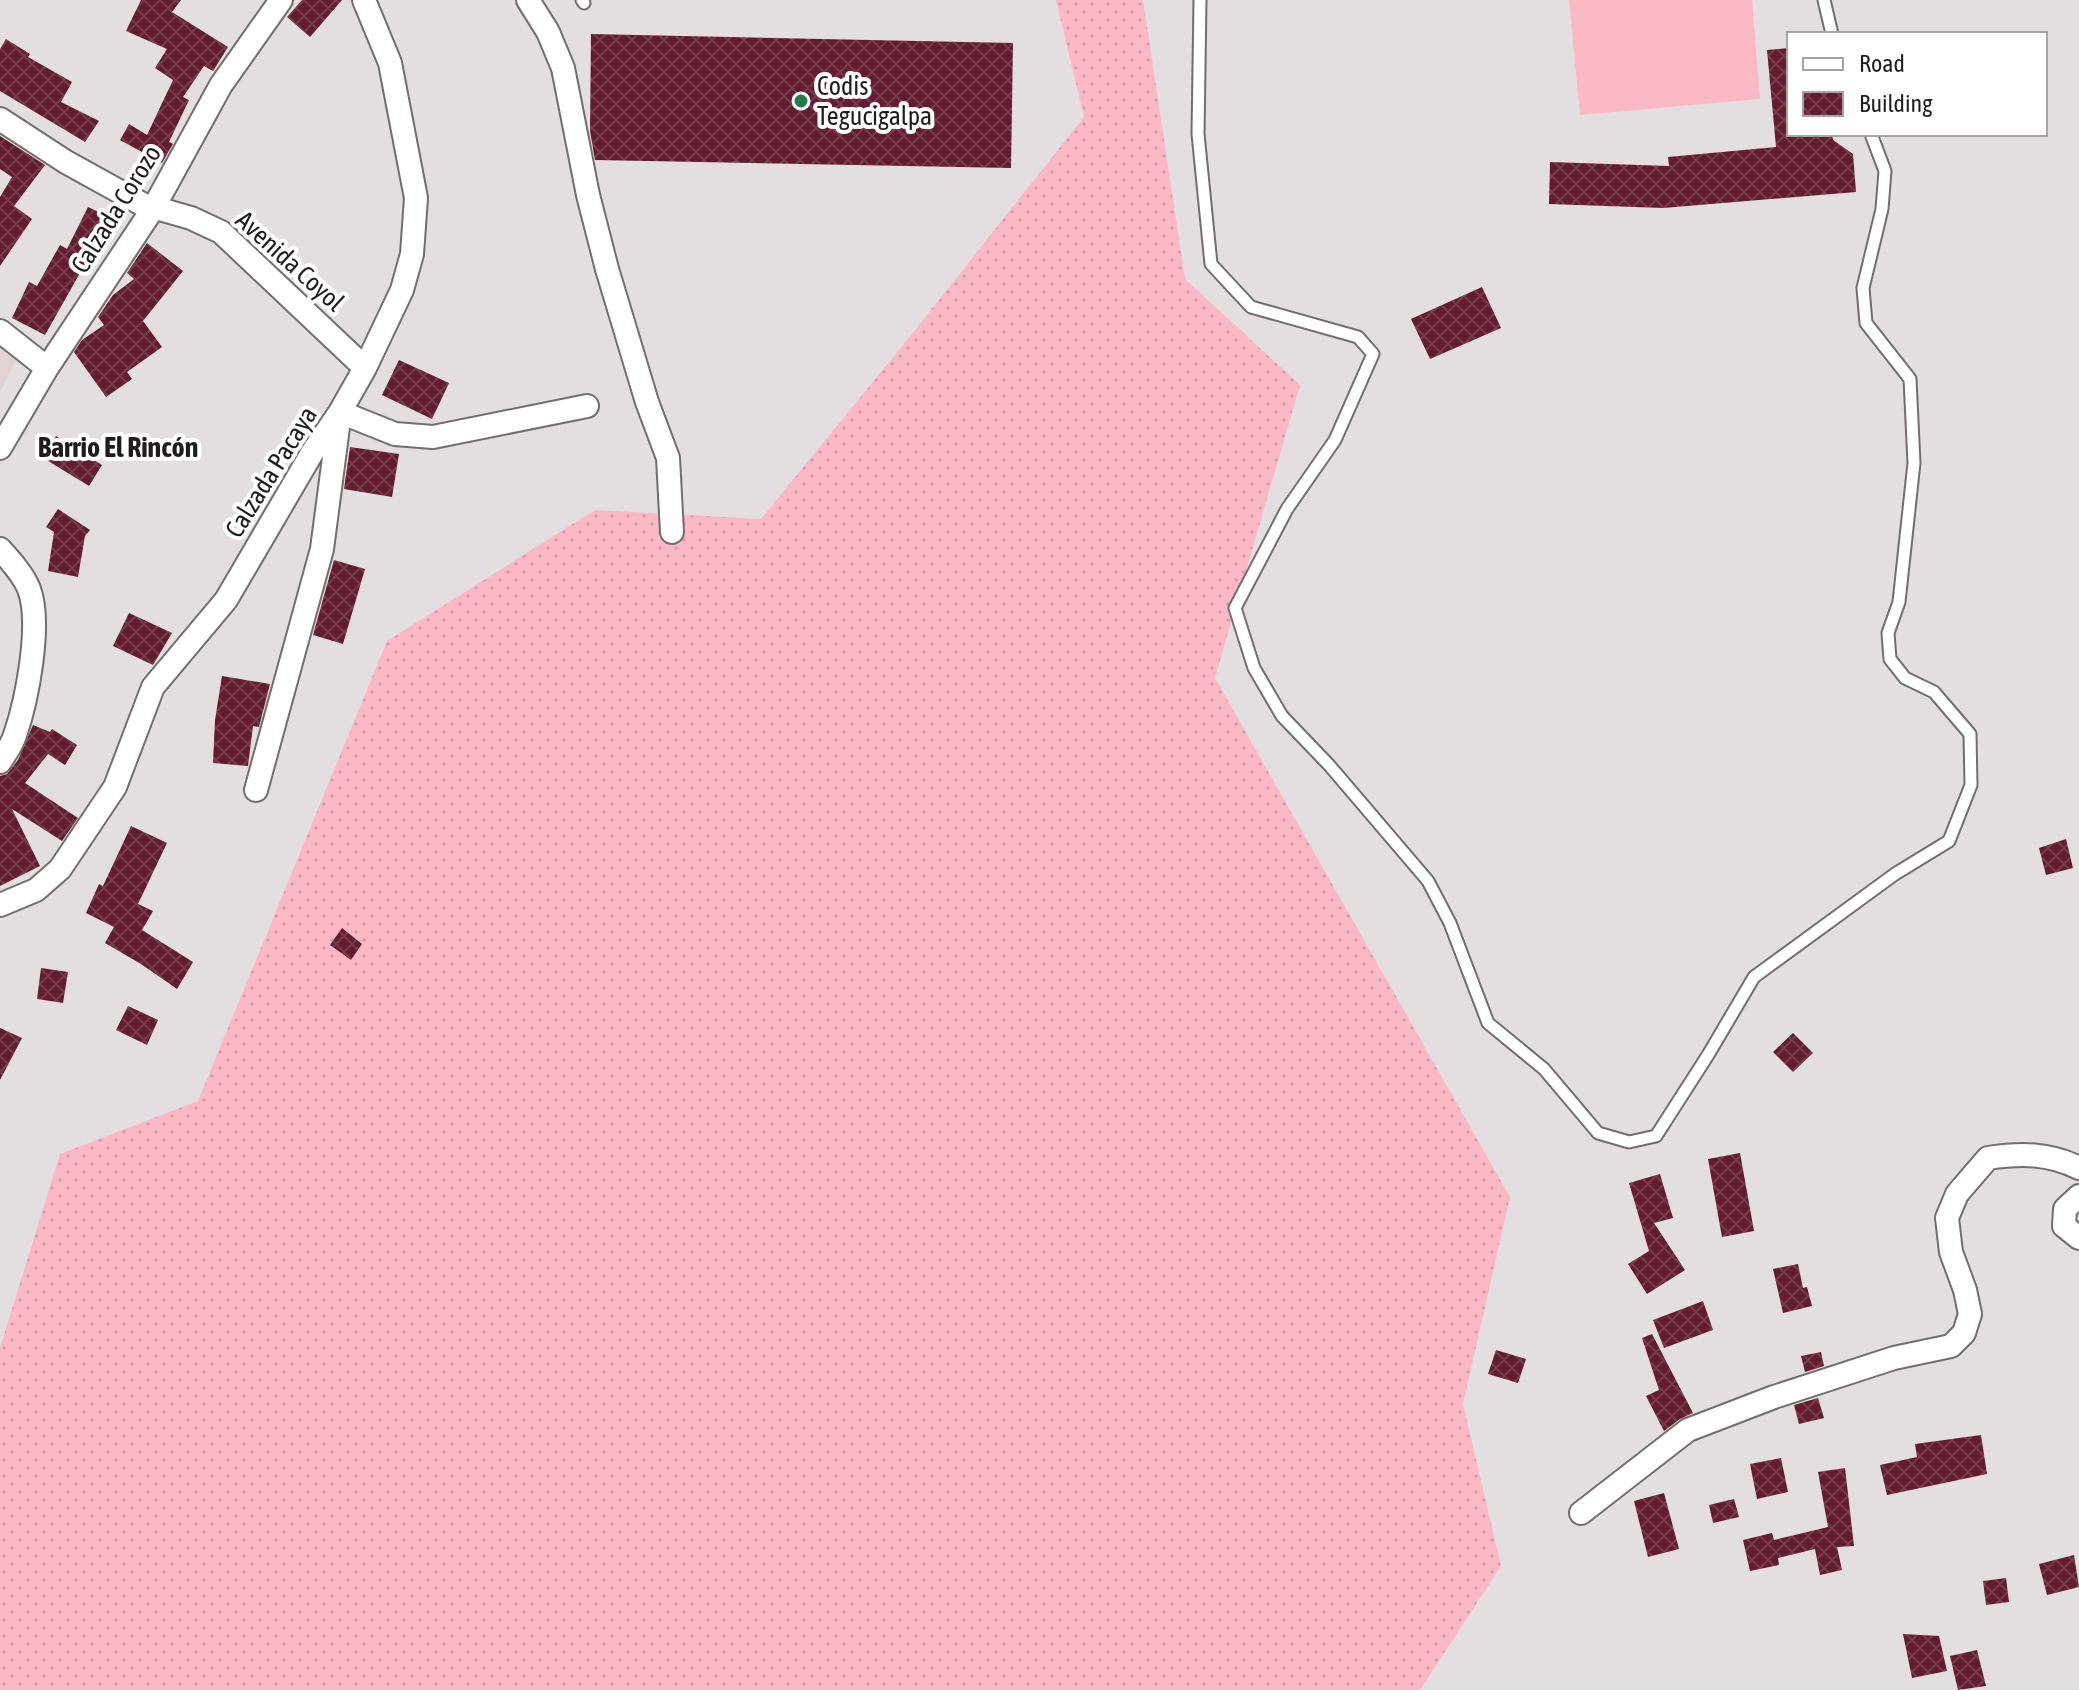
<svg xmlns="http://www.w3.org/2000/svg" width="2079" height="1690" viewBox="0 0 2079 1690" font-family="'Asap Condensed',sans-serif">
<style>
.built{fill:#e1d2d5}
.grass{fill:url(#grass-dots)}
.pitch{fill:#fbb9c5}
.building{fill:url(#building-cross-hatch)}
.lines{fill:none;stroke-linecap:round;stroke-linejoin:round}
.lane-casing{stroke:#726e6e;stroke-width:15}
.street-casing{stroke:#726e6e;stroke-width:26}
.lane{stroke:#fff;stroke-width:11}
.street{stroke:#fff;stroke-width:22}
.poi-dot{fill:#247a4d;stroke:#fff;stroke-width:3}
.labels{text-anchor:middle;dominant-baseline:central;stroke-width:8;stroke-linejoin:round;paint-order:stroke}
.poi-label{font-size:26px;fill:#1e1c1c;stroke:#fff;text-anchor:start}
.street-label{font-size:26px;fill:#1e1c1c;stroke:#fff}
.neighbourhood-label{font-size:28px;font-weight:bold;fill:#1e1c1c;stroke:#fff}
</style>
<defs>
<pattern id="grass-dots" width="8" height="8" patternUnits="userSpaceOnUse" patternTransform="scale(2)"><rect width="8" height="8" fill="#fbb9c5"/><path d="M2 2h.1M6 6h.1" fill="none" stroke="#d79ea9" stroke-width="1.8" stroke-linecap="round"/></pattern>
<pattern id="building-cross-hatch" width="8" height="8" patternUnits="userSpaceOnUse" patternTransform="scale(2)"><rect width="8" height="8" fill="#631c31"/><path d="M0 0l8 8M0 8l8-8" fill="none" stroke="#753c4d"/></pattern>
</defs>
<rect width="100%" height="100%" fill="#e3dedf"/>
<path class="built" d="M0 344 18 355 0 392Z"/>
<path class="grass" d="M1056 0H1143L1185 279 1300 385 1215 678 1510 1197 1463 1404 1501 1566 1420 1690H0V1348L60 1154 198 1101 387 641 595 510 761 519 916 329 1084 117Z"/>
<path class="pitch" d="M1569 0H1752L1760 99 1580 115Z"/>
<path class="building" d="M141 0H181L172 12 228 47 213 71 204 66 183 97 189 100 169 142 173 144 162 163 120 140 129 124 147 135 173 80 155 68 167 49 126 31Z
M302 0H342L310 37 287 17Z
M591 34 1013 43 1011 168 595 160 590 131Z
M6 39 30 54 28 57 72 82 61 102 99 121 85 142 0 91V49Z
M1789 48V134H1832L1833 140 1853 154 1856 192 1663 208 1549 204 1550 162 1669 166 1668 157 1776 147 1767 50Z
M0 136 45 165 14 206 32 219 0 266V197L12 177 0 169Z
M88 207 111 218 45 335 12 318 29 282 37 286 60 245 67 249Z
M147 243 183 271 143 321 162 347 127 372 132 379 106 397 74 352 82 340 104 325 98 317 113 295 134 279 127 273Z
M1482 287 1501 328 1430 359 1411 319Z
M399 360 449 383 432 419 382 395Z
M56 436 102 465 89 486 45 459Z
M350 447 399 454 392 497 344 489Z
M58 509 90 530 85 536 78 577 48 571 54 532 46 527Z
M334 560 365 569 343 644 313 635Z
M129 613 172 633 153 665 113 646Z
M222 676 270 684 259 727 253 726 248 766 213 763 215 720Z
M33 725 50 732 52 729 77 745 65 765 48 754 25 783 78 818 62 841 12 809 40 866 0 886V776L7 774 18 760Z
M131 826 167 843 138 904 153 911 142 930 193 962 177 989 141 964 105 943 114 927 86 913 99 884 103 886Z
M2066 839 2073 868 2046 875 2039 848Z
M342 928 362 944 351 960 330 945Z
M41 968 68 972 63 1003 37 999Z
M128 1006 158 1020 147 1045 116 1030Z
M0 1028 22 1038 0 1080Z
M1793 1033 1813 1053 1793 1072 1773 1052Z
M1740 1153 1754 1231 1722 1237 1708 1159Z
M1660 1174 1673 1218 1654 1223 1685 1270 1647 1294 1628 1264 1649 1251 1629 1183Z
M1798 1264 1803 1288 1807 1287 1812 1306 1783 1313 1773 1269Z
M1703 1301 1713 1330 1664 1348 1653 1320Z
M1652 1334 1693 1413 1680 1419 1664 1431 1646 1396 1659 1390 1642 1338Z
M1496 1350 1526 1359 1518 1383 1488 1374Z
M1821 1352 1824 1366 1805 1372 1801 1356Z
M1818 1398 1824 1418 1799 1424 1794 1405Z
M1981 1435 1987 1474 1887 1495 1880 1465 1917 1457 1915 1444Z
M1781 1458 1788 1492 1757 1499 1750 1464Z
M1845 1468 1854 1546 1837 1547 1842 1570 1820 1575 1815 1549 1778 1558 1779 1565 1750 1571 1743 1540 1772 1533 1774 1540 1828 1527 1818 1472Z
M1664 1493 1679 1549 1648 1557 1634 1501Z
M1734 1499 1739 1517 1713 1523 1709 1505Z
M2074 1555 2079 1587 2047 1595 2039 1564Z
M2006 1578 2009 1602 1986 1605 1983 1581Z
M1903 1634 1939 1636 1947 1671 1912 1678Z
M1977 1650 1986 1686 1958 1690 1950 1656Z"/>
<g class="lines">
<defs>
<path id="lane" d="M582 0 584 3
M1200 0 1198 134 1211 264 1251 307 1358 337 1373 354 1335 440 1287 509 1235 608 1254 668 1282 716 1329 765 1428 881 1450 923 1488 1023 1544 1069 1598 1133 1629 1142 1656 1136 1708 1055 1754 977 1895 874 1949 841 1971 785 1970 734 1934 692 1905 678 1890 659 1888 633 1899 602 1914 463 1910 379 1866 323 1863 288 1882 209 1885 171 1871 134
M1824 0 1832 34"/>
<path id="street" d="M528 0 548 32 563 68 588 195 607 269 647 402 668 458 672 532
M0 119 66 162 142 204 191 218 221 232 365 368
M0 331 47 368
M0 448 47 368 154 207 221 85 281 0
M0 549C10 560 23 574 29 589 42 624 27 700 15 735 12 745 5 754 0 762
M256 790 322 549 340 412 395 434 433 437 587 406
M0 905 36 890 60 869 115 787 153 687 226 600 312 453 340 412 365 368 402 290 412 254 416 198 390 63 364 0
M2079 1196 2065 1209 2064 1226 2079 1238
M1581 1513 1688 1430 1774 1397 1894 1358 1951 1346 1964 1333 1970 1314 1965 1290 1951 1252 1947 1218 1957 1194 1988 1158C2021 1153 2049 1153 2079 1168"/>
</defs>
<use href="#lane" class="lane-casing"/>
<use href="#street" class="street-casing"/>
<use href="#lane" class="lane"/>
<use href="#street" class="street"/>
</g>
<circle class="poi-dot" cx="801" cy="101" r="8"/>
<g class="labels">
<g class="poi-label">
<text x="817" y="86">Codis<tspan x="817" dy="30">Tegucigalpa</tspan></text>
</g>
<g class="street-label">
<text transform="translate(116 209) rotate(-58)">Calzada Corozo</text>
<text transform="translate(290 261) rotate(42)">Avenida Coyol</text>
<text transform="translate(271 472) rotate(-58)">Calzada Pacaya</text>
</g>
<g class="neighbourhood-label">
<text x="118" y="447">Barrio El Rincón</text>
</g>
</g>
<rect x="1787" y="32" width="260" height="104" fill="#ffffff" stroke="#a5a4a4" stroke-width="2"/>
<rect x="1803" y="58" width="40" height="12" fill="#ffffff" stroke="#a5a4a4" stroke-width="2"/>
<text x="1859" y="72" font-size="24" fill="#1e1c1c">Road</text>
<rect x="1803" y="92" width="40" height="24" fill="url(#building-cross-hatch)" stroke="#a5a4a4" stroke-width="2"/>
<text x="1859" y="112" font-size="24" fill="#1e1c1c">Building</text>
</svg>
